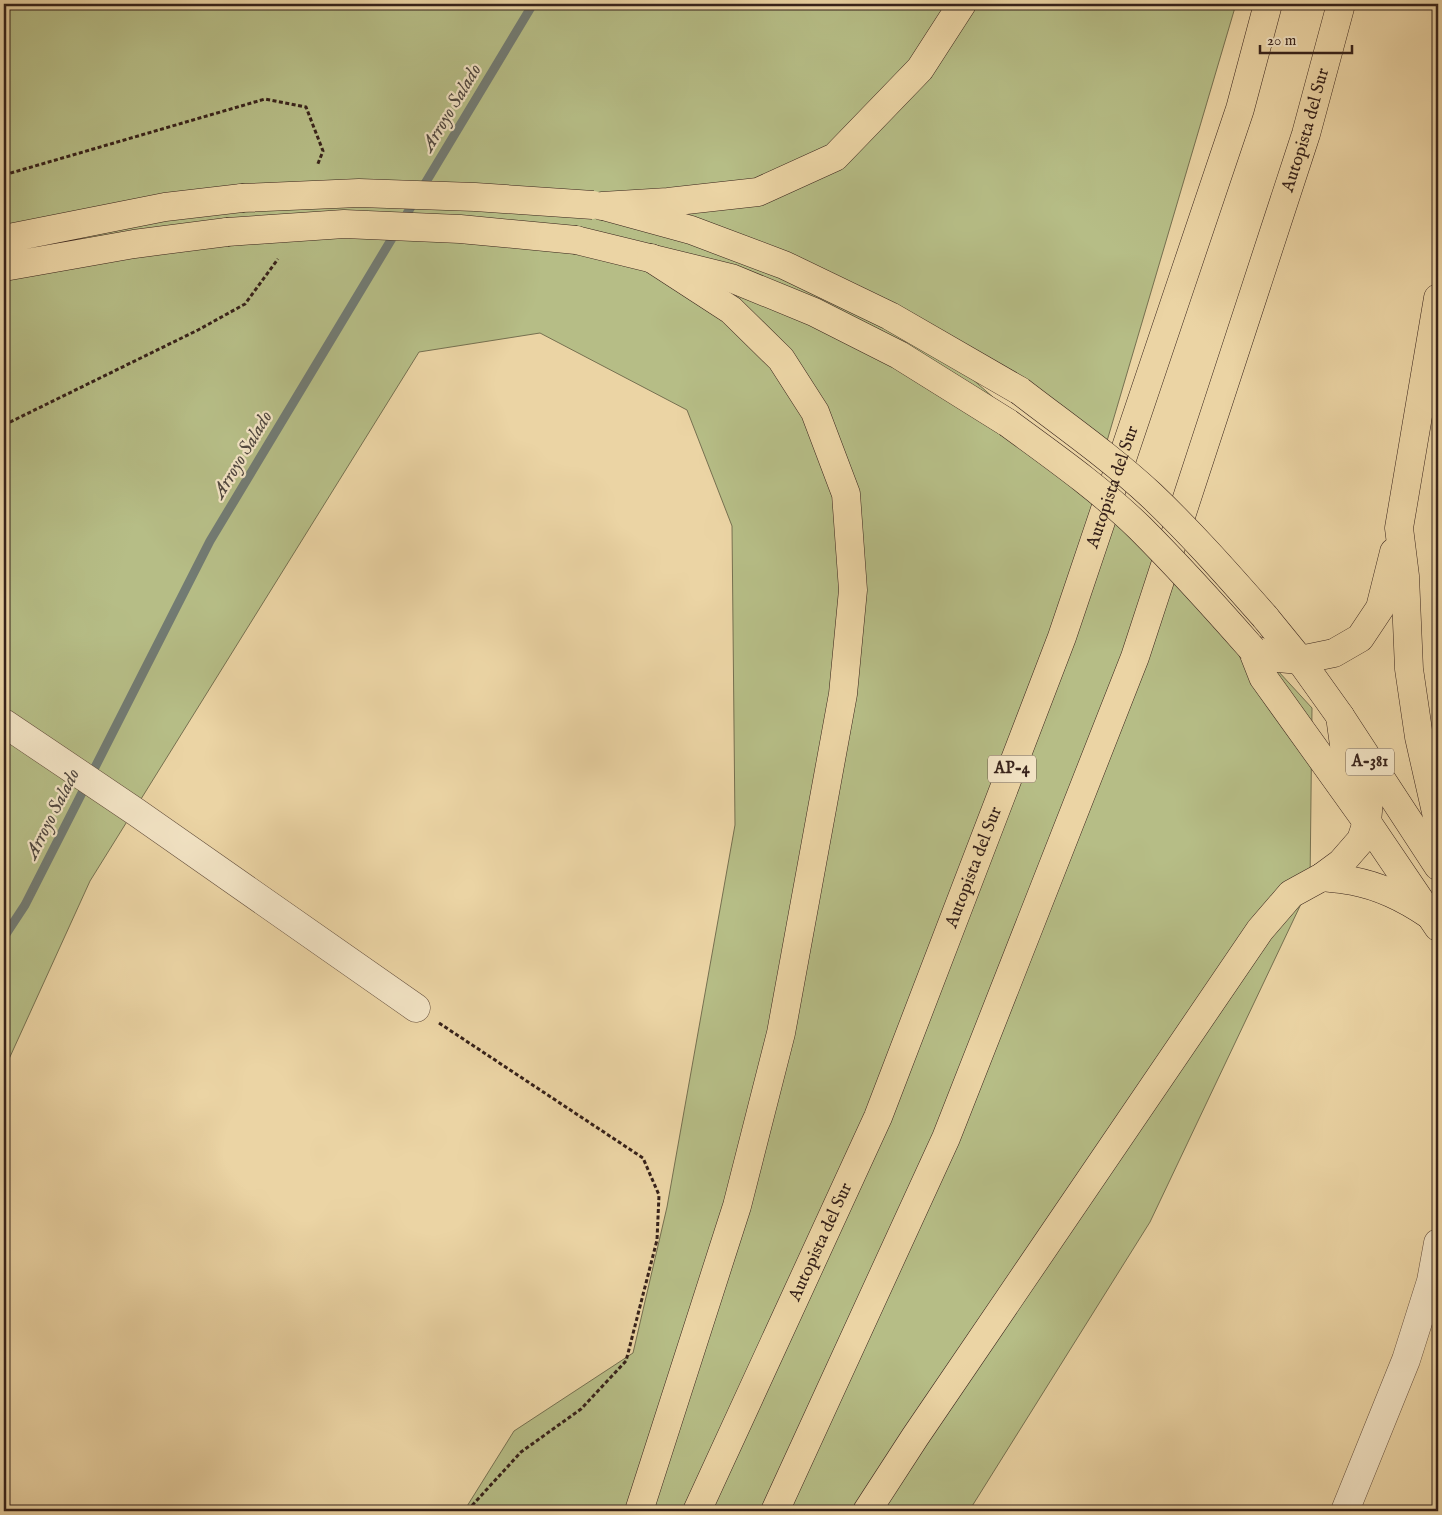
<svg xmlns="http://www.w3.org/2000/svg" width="1442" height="1515" viewBox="0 0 1442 1515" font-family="'IM FELL English',serif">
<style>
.green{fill:#b6bd86;stroke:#767050}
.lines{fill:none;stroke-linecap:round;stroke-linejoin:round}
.stream{stroke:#727b73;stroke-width:9}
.minor-casing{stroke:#644e3c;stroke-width:29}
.major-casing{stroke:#37221a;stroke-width:29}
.highway-casing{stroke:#37221a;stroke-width:29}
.path{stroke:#37221a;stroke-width:3;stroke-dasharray:4 2.5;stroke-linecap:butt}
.minor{stroke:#f2e3c4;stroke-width:28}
.major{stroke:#ebd4a4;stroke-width:28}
.highway{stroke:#ebd4a4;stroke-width:28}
.major-bridge-casing{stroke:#37221a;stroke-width:29;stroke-linecap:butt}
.major-bridge{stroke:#ebd4a4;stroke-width:28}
.labels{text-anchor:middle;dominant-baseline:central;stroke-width:4.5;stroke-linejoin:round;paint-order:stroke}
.shield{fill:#f2e3c4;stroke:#6f5c4d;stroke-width:1}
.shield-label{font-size:16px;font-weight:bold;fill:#37221a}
.street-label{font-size:18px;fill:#37221a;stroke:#f2e3c4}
.water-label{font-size:19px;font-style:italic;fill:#50473f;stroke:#f2e3c4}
</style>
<rect width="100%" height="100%" fill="#ebd4a4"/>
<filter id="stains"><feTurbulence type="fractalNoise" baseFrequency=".004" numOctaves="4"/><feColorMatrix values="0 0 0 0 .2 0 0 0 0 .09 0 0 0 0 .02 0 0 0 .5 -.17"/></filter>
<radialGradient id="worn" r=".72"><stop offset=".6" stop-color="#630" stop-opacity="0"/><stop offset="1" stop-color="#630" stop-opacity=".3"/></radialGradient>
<path class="green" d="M4 4H1236L1107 441 929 341 1166 549 1312 708 1310 885 1150 1222 969 1511H464L514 1431 633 1353 667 1207 735 825 732 526 687 410 540 333 419 352 90 881 4 1070Z"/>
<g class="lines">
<path class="stream" d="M4 937 25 905 210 541 533 4"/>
<defs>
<path id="minor" d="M4 723 136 812 416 1008
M1345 1511 1406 1360 1431 1281 1438 1243"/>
<path id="major" d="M607 207 691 230 784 265 890 316 1020 391
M4 239 165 207 242 198
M576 240 731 278 814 312 899 355 1008 423
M4 267 134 244 227 232
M1265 617 1300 660"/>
<g id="highway">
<path d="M602 206 668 202 758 192 835 157 920 69 962 4"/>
<path d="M1438 298 1399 528 1405 576 1409 669 1419 737 1438 821"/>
<path d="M1252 649 1263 677 1367 822 1438 927"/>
<path d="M1252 649 1278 658 1300 660 1334 653 1360 638 1380 608 1394 552"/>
<path d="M1300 660 1340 716 1438 866"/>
<path d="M1322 877C1332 878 1343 879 1353 881 1379 886 1406 899 1428 914"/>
<path d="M639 1511 737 1206 781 1033 843 694 853 590 846 494 815 412 781 359 731 310 651 258"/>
<path id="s1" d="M697 1511 878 1117 1062 637 1240 109 1268 4"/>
<path id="s2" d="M775 1511 946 1138 1135 657 1306 134 1341 4"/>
<path d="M867 1511 915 1437 1260 930 1291 894 1322 877 1341 863 1361 840 1367 822 1369 800 1363 777 1344 745 1340 716"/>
</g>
</defs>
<use href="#minor" class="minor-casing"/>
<use href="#major" class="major-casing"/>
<use href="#highway" class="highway-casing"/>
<path class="path" d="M4 175 265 99 306 107 323 151 317 166
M4 425 198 330 245 304 278 259
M439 1023 643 1158 659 1195 657 1240 626 1361 581 1409 521 1452 467 1511"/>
<use href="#minor" class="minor"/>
<use href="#major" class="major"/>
<use href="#highway" class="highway"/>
<defs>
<path id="major-bridge" d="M242 198 359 193 475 197 593 205
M227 232 344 224 460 229 576 240
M1020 391C1064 425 1110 457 1151 495 1192 534 1228 575 1265 617
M1008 423C1053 456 1100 489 1140 528 1179 567 1216 608 1252 649"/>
</defs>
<use href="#major-bridge" class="major-bridge-casing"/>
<use href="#major-bridge" class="major-bridge"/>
</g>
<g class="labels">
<g class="shield">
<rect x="1346" y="748.5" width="48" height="27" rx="4"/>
<rect x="988" y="755.5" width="48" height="27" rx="4"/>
</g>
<g class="shield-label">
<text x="1370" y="762">A-381</text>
<text x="1012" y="769">AP-4</text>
</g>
<g class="street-label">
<text stroke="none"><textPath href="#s2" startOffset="1481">Autopista del Sur</textPath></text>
<text stroke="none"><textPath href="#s1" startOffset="1106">Autopista del Sur</textPath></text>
<text stroke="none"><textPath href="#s1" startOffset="701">Autopista del Sur</textPath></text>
<text stroke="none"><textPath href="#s1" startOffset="296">Autopista del Sur</textPath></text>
</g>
<g class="water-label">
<text transform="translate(452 108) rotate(-59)">Arroyo Salado</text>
<text transform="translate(243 455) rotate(-59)">Arroyo Salado</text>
<text transform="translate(53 814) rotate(-63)">Arroyo Salado</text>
</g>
</g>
<rect width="1442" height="1515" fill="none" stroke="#ebd4a4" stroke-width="20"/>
<rect x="5" y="5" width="1432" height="1505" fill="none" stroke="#37221a" stroke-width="2.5"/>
<rect x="10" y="10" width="1422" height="1495" fill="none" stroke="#37221a"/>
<path d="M1260 45v8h92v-8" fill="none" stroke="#37221a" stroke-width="2.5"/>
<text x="1267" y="45" font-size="15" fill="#37221a" stroke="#f2e3c4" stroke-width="4" paint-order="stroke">20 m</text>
<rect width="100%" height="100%" filter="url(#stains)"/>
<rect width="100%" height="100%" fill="url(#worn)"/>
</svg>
